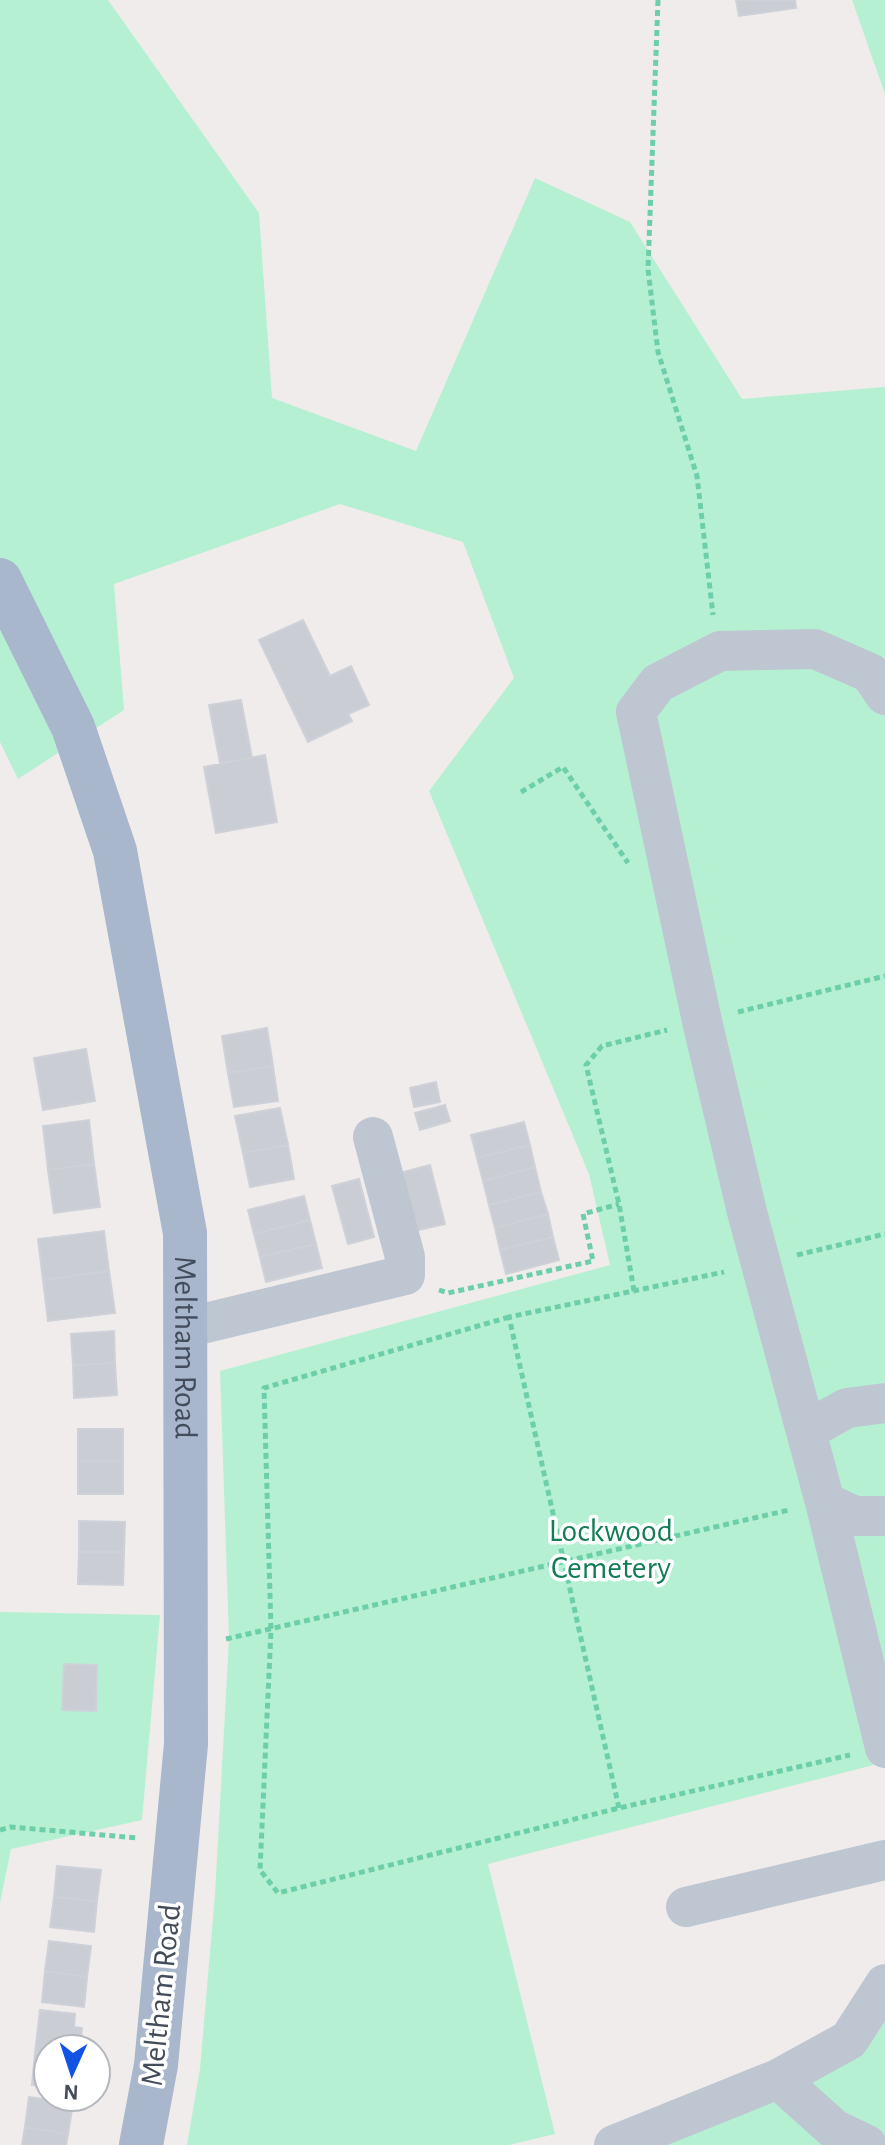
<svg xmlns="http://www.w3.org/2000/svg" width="885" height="2145" viewBox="0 0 885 2145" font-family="'Alegreya Sans',sans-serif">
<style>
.green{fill:#b6f0d3}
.building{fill:#cacdd4;stroke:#cfd1d8;stroke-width:2}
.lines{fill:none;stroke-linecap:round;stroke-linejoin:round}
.path{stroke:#6dcfaa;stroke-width:5;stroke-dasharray:6 4;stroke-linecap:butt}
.minor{stroke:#bec6d2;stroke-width:40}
.major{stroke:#a9b7cd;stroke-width:44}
.labels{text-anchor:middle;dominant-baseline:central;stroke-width:7;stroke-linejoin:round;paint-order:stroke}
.street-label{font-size:32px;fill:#434c5a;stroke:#fff}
.park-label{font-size:32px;fill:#127d54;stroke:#fff}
</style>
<rect width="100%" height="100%" fill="#efeceb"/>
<path class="green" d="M0 0H108L259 213 272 398 416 451 535 178 630 222 742 399 885 387V1762L488 1864 555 2134 509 2145H187L200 2069 215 1894 229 1639 220 1371 610 1265 589 1174 429 791 514 678 463 542 340 504 114 584 124 710 18 779 0 742Z
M852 0H885V94Z
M0 1612 160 1615 142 1820 11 1849 0 1903Z
M885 2012V2145H662Z"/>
<path class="building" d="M736 0H795L796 8 739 16Z
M303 620 330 676 351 666 369 705 348 714 352 721 308 742 259 640Z
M241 700 252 758 220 763 209 705Z
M265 755 277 822 216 833 204 767Z
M267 1028 273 1066 228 1073 222 1036Z
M86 1049 95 1101 43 1110 34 1058Z
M273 1066 278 1101 234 1107 228 1073Z
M436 1082 440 1102 414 1107 410 1088Z
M445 1105 450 1121 420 1130 415 1113Z
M280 1108 288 1145 243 1153 235 1116Z
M89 1120 94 1164 48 1170 43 1126Z
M524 1122 530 1145 477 1158 471 1135Z
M288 1145 294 1179 250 1187 243 1153Z
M530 1145 535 1167 483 1181 477 1158Z
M94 1164 100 1207 54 1213 48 1170Z
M430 1165 445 1224 414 1231 400 1173Z
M535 1167 541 1192 489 1205 483 1181Z
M359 1179 374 1237 348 1244 332 1186Z
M541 1192 548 1214 495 1228 489 1205Z
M304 1196 310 1220 254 1234 248 1210Z
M548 1214 553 1237 500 1250 495 1228Z
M310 1220 316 1244 260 1257 254 1234Z
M104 1231 109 1271 43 1280 38 1239Z
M553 1237 559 1260 506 1274 500 1250Z
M316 1244 322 1268 266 1282 260 1257Z
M109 1271 115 1313 48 1321 43 1280Z
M114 1331 115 1363 73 1365 71 1334Z
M115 1363 117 1395 74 1398 73 1365Z
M78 1429H123V1461H78Z
M78 1461H123V1494H78Z
M79 1521 125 1522 124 1552H79Z
M79 1552H124L123 1585 78 1584Z
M64 1664 97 1665 96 1711 62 1710Z
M57 1866 101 1870 97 1901 54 1897Z
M54 1897 97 1901 94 1932 50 1927Z
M49 1941 91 1946 87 1977 45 1971Z
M45 1971 87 1977 84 2007 42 2002Z
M40 2010 75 2014 74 2027 82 2028 80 2049H48V2054L35 2053Z
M35 2053 48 2054V2086L32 2085Z
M29 2097 73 2103 68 2134 25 2127Z
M25 2127 68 2134 66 2145H22Z"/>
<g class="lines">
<path class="path" d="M658 0 648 269 658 352 697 476 713 615
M521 792 563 767 628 863
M738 1012 885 976
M797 1255 885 1234
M439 1290 448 1293 593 1261 583 1214 619 1204
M634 1291 619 1204 586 1065 602 1046 667 1030
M509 1317 264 1388 271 1630 260 1870 278 1893 619 1808 850 1755
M226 1639 789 1510
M619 1808 509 1317 724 1272
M0 1830 11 1827 138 1838"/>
<path class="minor" d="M885 695 870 673 815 649 720 651 658 683 636 712 702 1021 747 1212 825 1502 885 1748
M185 1328 405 1275V1257L373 1137
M806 1431 847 1408 885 1403
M825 1502 855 1516H885
M686 1907 885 1860
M778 2079 834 2129 867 2145
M614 2145 778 2079 849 2040 885 1984"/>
<path class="major" id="s1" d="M0 580 73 727 115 851 185 1233 186 1744 156 2065 141 2145"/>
</g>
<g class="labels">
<g class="street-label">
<text stroke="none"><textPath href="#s1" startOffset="798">Meltham Road</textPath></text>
<text transform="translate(161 1995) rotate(-84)">Meltham Road</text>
</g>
<g class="park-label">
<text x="611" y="1531">Lockwood<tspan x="611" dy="37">Cemetery</tspan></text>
</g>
</g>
<g transform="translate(72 2073) rotate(183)"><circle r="38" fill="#ffffff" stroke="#b4b7bd" stroke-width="2"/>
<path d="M0-6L14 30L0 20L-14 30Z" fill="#1154e3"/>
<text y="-12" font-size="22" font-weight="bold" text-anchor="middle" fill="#434c5a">N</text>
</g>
</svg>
